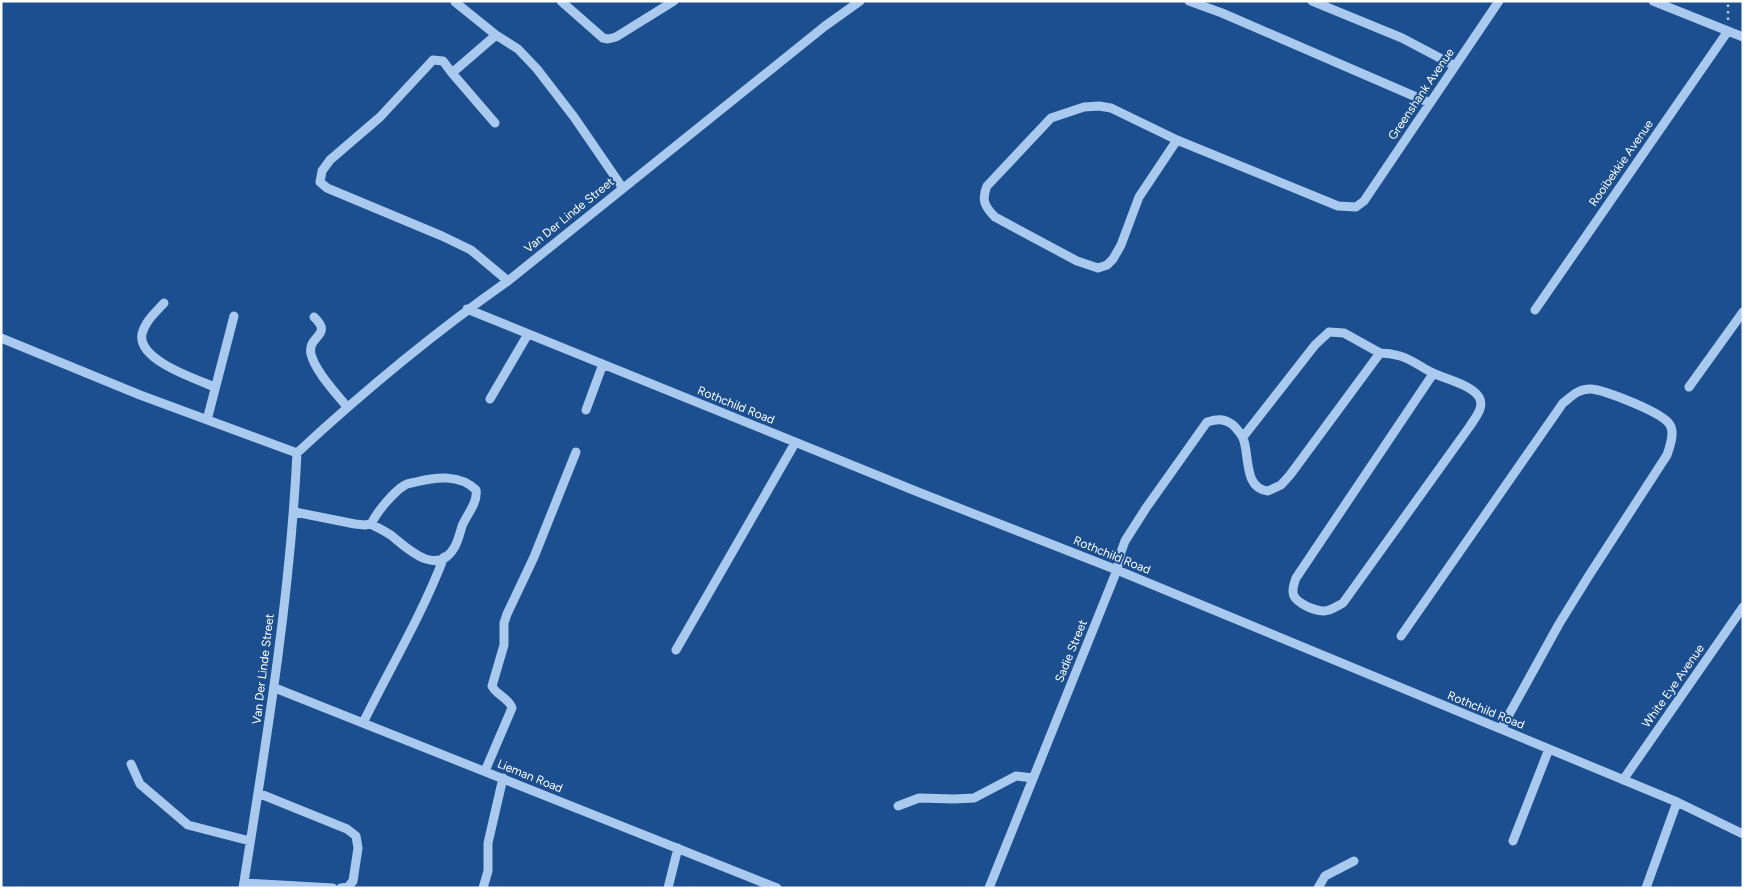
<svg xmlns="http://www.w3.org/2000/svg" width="1744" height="889" viewBox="0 0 1744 889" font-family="Figtree,sans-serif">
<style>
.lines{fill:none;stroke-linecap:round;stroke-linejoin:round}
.path{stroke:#a9c9ee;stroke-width:2.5;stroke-dasharray:2.5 4;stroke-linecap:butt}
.minor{stroke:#a9c9ee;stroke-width:9}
.labels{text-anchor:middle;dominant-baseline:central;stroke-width:4;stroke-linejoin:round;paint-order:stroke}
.street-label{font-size:12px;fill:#fff;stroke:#1b4f8f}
</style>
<rect width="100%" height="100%" fill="#1b4f8f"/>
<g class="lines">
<path class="path" d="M1728 20V1"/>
<path class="minor" d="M561 1 603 38 608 39 616 37 674 1
M1189 1 1222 13 1430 103
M1312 1 1402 38 1455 66
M1653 1 1743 37
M455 2 496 35 518 49 537 69 574 117 622 187
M452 73 496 35
M495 123 452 73 443 61 433 60 380 117 330 160 322 171 320 182 327 188 442 236 471 250 508 281
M1177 140 1139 197 1121 245 1113 259 1107 265 1098 268 1077 261 995 217C985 207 981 200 987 186L1051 118 1084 107 1099 106 1111 108 1177 140 1338 206 1356 207 1364 201 1499 1
M164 303C156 312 145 321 142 334 137 360 196 379 215 387
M467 309 918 492 1117 570 1677 802 1743 834
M1535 310 1728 31
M314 317C334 336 307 335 311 354 315 371 336 393 347 407
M1 338 140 395 297 453C364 391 434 333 508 281L825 26 860 1
M1689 387 1743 312
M490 399 528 334
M586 410 603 364
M207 420 234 316
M1243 437 1315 345 1329 332 1344 333 1380 353
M295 512 355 524 365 525 371 524C378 528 385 531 392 536 408 549 437 577 454 548 458 542 460 533 462 526 467 514 478 503 476 490 460 474 436 477 416 482 412 483 408 483 405 485 393 492 377 512 371 524
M1401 636 1563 403C1572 396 1578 389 1590 389 1603 389 1664 413 1670 425 1675 433 1670 446 1667 455L1588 577 1559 624 1501 729
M676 650 795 443
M275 688 777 888
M363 723C390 668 422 615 444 557
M131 764 140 784 188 825 250 841
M485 771 512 708C509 698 496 695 492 686L504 645V623L507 614 534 557 576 452
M1623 780 1743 607
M258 793 347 829 356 836 358 848 353 881 348 887 341 888
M898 806 919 798 954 799 974 798 1016 776 1033 778
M1513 841 1549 749
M244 883 333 888
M243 888C266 743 290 599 297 453
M483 888 488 871V843L503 778
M668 888 678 848
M989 888 1117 570 1121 552 1125 541 1146 508 1207 422C1217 419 1224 418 1233 425 1236 428 1241 434 1243 438 1250 455 1243 488 1268 491L1281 485 1290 475 1380 353C1387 353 1393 354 1400 356 1411 359 1421 367 1431 372 1444 379 1471 384 1479 397 1485 407 1475 418 1470 426L1343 603C1337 606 1331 611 1324 611 1319 611 1313 609 1308 607 1292 599 1290 594 1296 578L1433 374
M1318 888 1325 876 1354 861
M1646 888 1677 802"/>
</g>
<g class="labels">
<g class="street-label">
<text transform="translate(1421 94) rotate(-56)">Greenshank Avenue</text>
<text transform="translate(1621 163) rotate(-55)">Rooibekkie Avenue</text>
<text transform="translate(569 215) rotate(-39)">Van Der Linde Street</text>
<text transform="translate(736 405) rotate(22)">Rothchild Road</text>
<text transform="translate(1112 555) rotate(22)">Rothchild Road</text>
<text transform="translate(1071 651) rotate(-68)">Sadie Street</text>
<text transform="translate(263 669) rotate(-83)">Van Der Linde Street</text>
<text transform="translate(1673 686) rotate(-55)">White Eye Avenue</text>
<text transform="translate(1486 710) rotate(22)">Rothchild Road</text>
<text transform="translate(530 776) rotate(22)">Lieman Road</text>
</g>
</g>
<rect width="1744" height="889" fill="none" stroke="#ffffff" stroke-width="5"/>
</svg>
